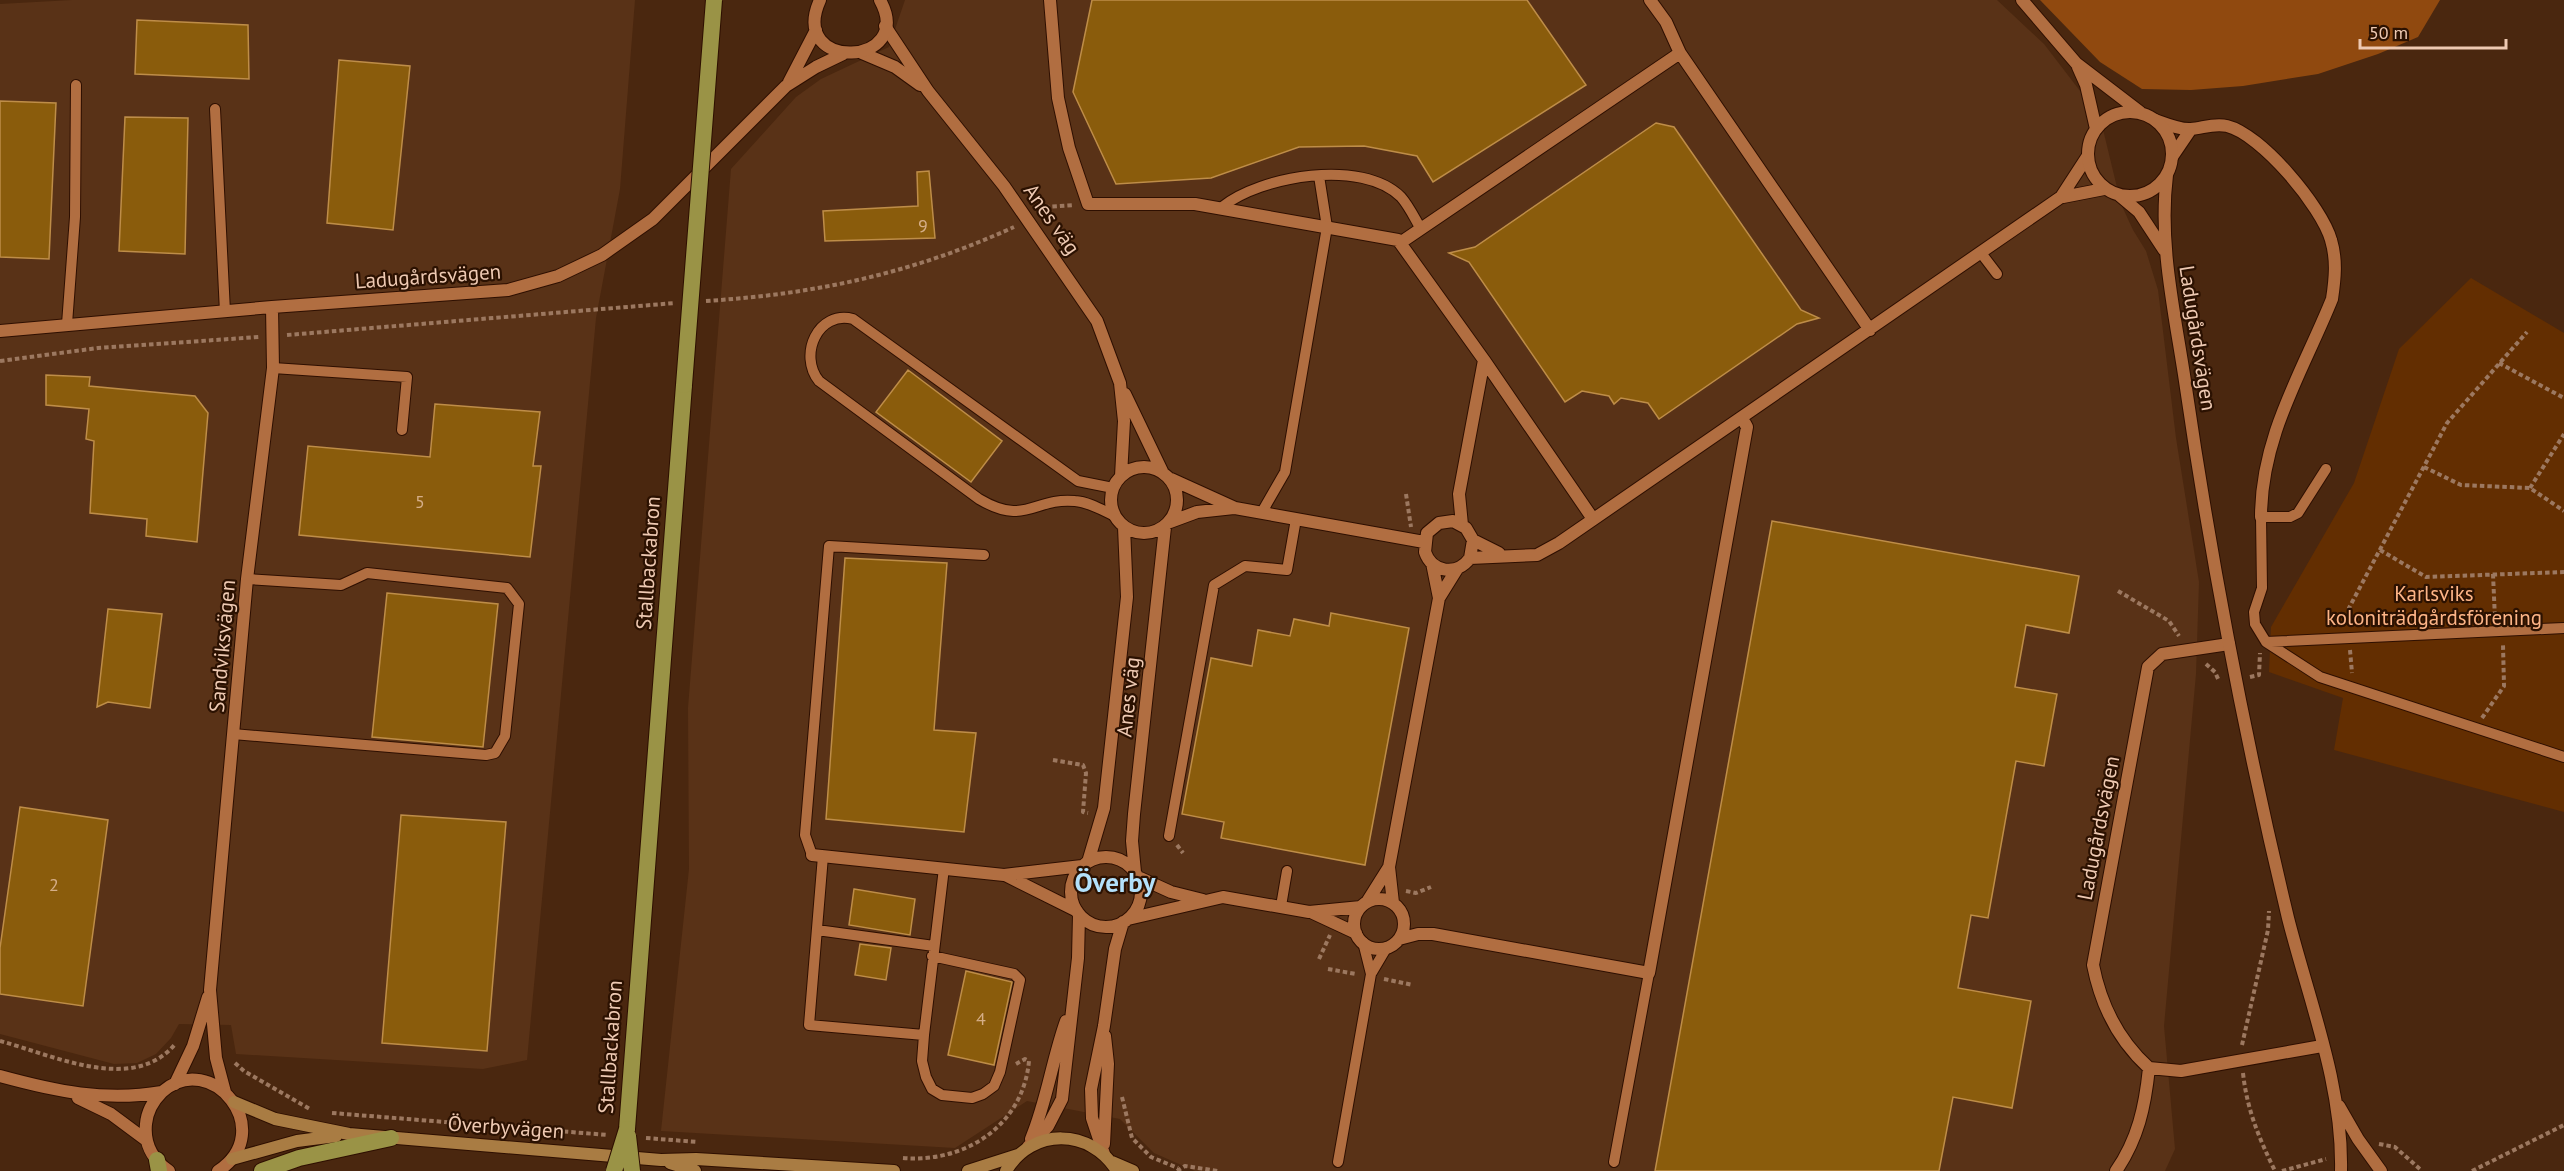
<svg xmlns="http://www.w3.org/2000/svg" width="2564" height="1171" viewBox="0 0 2564 1171" font-family="'PT Sans',sans-serif">
<style>
.built{fill:#593217}
.green{fill:#632e01}
.forest{fill:#90490f}
.building{fill:#8a5c0c;stroke:#be8d48;stroke-width:1.5}
.lines{fill:none;stroke-linecap:round;stroke-linejoin:round}
.service-casing{stroke:#2e0f00;stroke-width:12}
.minor-casing{stroke:#2e0f00;stroke-width:14}
.tertiary-casing{stroke:#2e0f00;stroke-width:14}
.secondary-casing{stroke:#2e0f00;stroke-width:14}
.trunk-casing{stroke:#2e0f00;stroke-width:18}
.path{stroke:#9c7860;stroke-width:4;stroke-dasharray:4.5 3;stroke-linecap:butt}
.service{stroke:#b16e41;stroke-width:10}
.minor{stroke:#b16e41;stroke-width:12}
.tertiary{stroke:#b16e41;stroke-width:12}
.secondary{stroke:#a97c43;stroke-width:12}
.trunk{stroke:#9a9346;stroke-width:16}
.trunk-bridge-casing{stroke:#2e0f00;stroke-width:18;stroke-linecap:butt}
.trunk-bridge{stroke:#9a9346;stroke-width:16}
.labels{text-anchor:middle;dominant-baseline:central;stroke-width:4.5;stroke-linejoin:round;paint-order:stroke}
.number-label{font-size:18px;fill:#d5ae88}
.street-label{font-size:21px;fill:#eec9b2;stroke:#2b1101}
.park-label{font-size:21px;fill:#fdb486;stroke:#2b1101}
.district-label{font-size:27px;font-weight:bold;fill:#b3e1fb;stroke:#2b1101}
</style>
<rect width="100%" height="100%" fill="#4a270f"/>
<path class="built" d="M72 0H635L620 189 596 318 527 1060 483 1069 236 1054 231 1025 179 1024 171 1038 156 1054 137 1063 114 1064 0 1034V4Z
M905 0H1997L2044 44 2100 117 2121 204 2133 230 2146 251 2158 290 2176 438 2199 582 2196 674 2164 1026 2175 1149 2165 1171H1195L1154 1153 1120 1119 1027 1101 955 1148 661 1131 689 869 688 708 731 169 796 97 821 79 889 47Z"/>
<path class="green" d="M2471 278 2564 333V812L2334 750 2343 698 2269 672 2271 627 2354 483 2399 349Z"/>
<path class="forest" d="M2040 0H2440L2418 37 2378 54 2318 74 2243 86 2191 90 2142 89 2100 62Z"/>
<path class="building" d="M1092 0H1527L1586 85 1433 182 1417 156 1364 146 1299 147 1211 178 1116 184 1073 92Z
M137 20 248 25 249 79 135 74Z
M339 60 410 66 393 230 327 223Z
M0 101 56 103 49 259 0 257Z
M125 117 188 118 185 254 119 251Z
M1656 123 1674 127 1801 310 1819 318 1797 324 1659 419 1648 403 1621 398 1614 404 1609 396 1582 391 1565 402 1469 262 1449 253 1475 247Z
M929 171 935 238 825 241 823 211 918 206 917 172Z
M908 370 1002 441 971 482 876 412Z
M46 375 90 377 89 386 195 396 208 413 197 542 146 536 147 519 90 513 94 441 86 439 89 409 46 405Z
M435 404 540 412 533 466H541L530 557 299 535 308 446 430 457Z
M1772 521 2079 576 2069 633 2026 625 2015 687 2057 694 2044 766 2016 761 1988 918 1971 915 1958 988 2031 1001 2012 1108 1953 1097 1939 1171H1655Z
M845 558 947 563 934 730 976 733 964 832 826 819Z
M387 593 498 604 483 747 372 737Z
M108 609 162 614 150 708 108 702 97 707Z
M1331 613 1409 628 1365 865 1221 838 1224 822 1182 814 1211 658 1252 666 1258 630 1290 636 1294 619 1329 626Z
M20 807 108 820 83 1006 0 994V948Z
M401 815 506 822 487 1051 382 1043Z
M854 889 915 899 910 935 849 925Z
M860 944 891 948 886 980 855 975Z
M966 971 1012 982 994 1065 948 1055Z"/>
<g class="lines">
<defs>
<path id="service" d="M215 109 225 312
M1222 207C1260 176 1362 158 1401 197 1409 206 1415 219 1421 229
M1981 253 1997 274
M67 324 75 217 76 85
M273 368 407 377 402 430
M2326 469 2298 513 2290 517H2261L2262 588 2254 612 2255 624 2266 642 2320 677 2564 757
M1113 488 1078 481 853 319C818 310 798 355 819 381L979 499C1026 527 1034 497 1075 501 1089 502 1102 510 1115 516
M1262 512 1285 472 1327 227 1319 176
M2266 642 2564 628
M233 734 486 755 495 753 505 736 519 604 507 588 367 573 341 585 247 579
M1169 836 1214 585 1245 566 1287 570 1296 519
M812 855 805 835 829 546 984 555
M823 856 809 1025 924 1035
M1281 906 1287 871
M817 930 934 946
M932 956 1014 974 1020 980 1000 1072 994 1086 983 1094 972 1098 942 1095 932 1089 926 1077 922 1061 924 1035 944 868
M1371 974 1387 947
M1338 1162 1371 974 1363 942
M1614 1162 1649 973"/>
<path id="minor" d="M1050 0 1058 98 1069 148 1088 204H1195L1398 240 1484 360 1459 494 1462 525
M1650 0 1666 22 1680 53 1870 330
M885 26 928 91 1004 186 1097 321 1120 383 1124 421 1121 476
M862 53 895 67 920 85
M2155 120C2166 124 2180 130 2191 129 2203 128 2214 123 2227 126 2261 134 2322 207 2331 240 2337 260 2335 279 2332 299 2303 371 2261 436 2261 517
M2172 157 2191 129
M2063 197 2104 189
M1400 243 1680 53
M1484 360 1593 519
M1125 394 1162 471
M1111 500a33 33 0 1 1 66 0a33 33 0 1 1-66 0Z
M1171 479 1235 508 1424 542
M1170 522 1197 512 1234 508
M1473 540 1470 558C1457 576 1432 573 1425 552L1427 533 1439 523 1453 521 1466 528 1473 540 1499 553
M1470 558 1537 555 1559 543 2061 197 2087 157
M1439 598 1457 569
M812 855 1004 875 1082 866
M1071 892a35 35 0 1 1 70 0a35 35 0 1 1-70 0Z
M1088 862 1104 808 1127 597 1124 527
M1135 872 1132 841 1134 814 1165 527
M1005 875 1077 911
M1138 877 1171 892 1203 900
M1354 924a25 25 0 1 1 50 0a25 25 0 1 1-50 0Z
M1367 902 1389 867
M1393 903 1389 867 1439 598 1432 563
M1313 913 1356 933
M1128 919 1223 897 1309 912 1361 907
M1399 939 1418 934H1433L1649 973 1747 427 1742 418
M2149 1068 2181 1071 2322 1046
M1031 1139C1047 1101 1052 1060 1066 1021
M1104 1144 1108 1064 1105 1036
M1028 1147 1048 1126 1062 1099 1078 958 1079 915
M1104 1154 1092 1118 1091 1089 1104 1026 1115 949 1123 922
M2116 1171C2138 1139 2145 1107 2149 1068 2118 1040 2101 1006 2093 965L2148 667 2162 654 2229 644"/>
<path id="tertiary" d="M820 0C787 73 917 67 880 0
M2022 0 2076 63 2140 112
M2078 67 2086 85 2096 129
M789 82 816 30
M2088 154a42 42 0 1 1 84 0a42 42 0 1 1-84 0Z
M2167 175C2158 246 2176 318 2186 388 2212 566 2246 743 2288 918 2309 1001 2343 1085 2341 1171
M2120 196 2139 212 2164 250
M0 331 272 307 508 290 558 276 602 255 653 219 786 86 816 67 843 54
M0 1076C55 1091 105 1102 162 1092
M175 1084 193 1046 208 997
M225 1092 216 1058 210 990 247 579 273 368 272 307
M78 1098 111 1114 146 1140
M2339 1106 2358 1139 2381 1171
M169 1171C153 1160 144 1144 146 1124 147 1112 153 1101 162 1092 211 1048 279 1131 218 1171"/>
<path id="secondary" d="M234 1102 275 1119 349 1134 661 1160 696 1159 894 1171
M232 1159 297 1141 336 1136
M1112 1162 1133 1171
M670 1163 695 1171
M968 1171 1018 1155
M1006 1171C1032 1127 1091 1128 1117 1171"/>
<path id="trunk" d="M627 1129 684 385
M157 1160 159 1171
M262 1171 299 1158 391 1138"/>
</defs>
<use href="#service" class="service-casing"/>
<use href="#minor" class="minor-casing"/>
<use href="#tertiary" class="tertiary-casing"/>
<use href="#secondary" class="secondary-casing"/>
<use href="#trunk" class="trunk-casing"/>
<path class="path" d="M1039 212 1046 207 1074 205
M706 301C817 294 913 273 1014 227
M287 335 675 303
M0 361 98 348 259 337
M2499 363 2564 398
M2424 467 2461 485 2530 488 2564 511
M2530 488 2564 434
M1406 494 1411 527
M2380 550 2426 577 2564 572
M2493 574 2495 619
M2118 591 2169 621 2179 636
M2349 625V608L2447 423 2527 332
M2350 650 2352 673
M2206 664 2215 672 2219 681
M2250 677 2259 675 2260 653
M2482 718 2504 686 2503 645
M1053 760 1083 765 1086 773 1083 812 1088 813
M1177 845 1183 853
M1406 891 1416 893 1431 887
M1319 959 1330 935
M1328 969 1356 974
M1384 979 1413 985
M0 1041C53 1055 134 1095 176 1043
M2242 1045 2268 930 2269 911
M235 1063 244 1071 310 1109
M2243 1073C2247 1110 2259 1138 2275 1171
M1122 1097 1132 1138 1151 1157 1178 1168
M332 1113 608 1135
M646 1138 698 1142
M2379 1144 2395 1147 2422 1171
M903 1158C965 1163 1023 1126 1029 1061L1025 1059 1016 1064
M1177 1171 1185 1166 1218 1171
M2282 1171 2326 1159
M2472 1171 2564 1125"/>
<use href="#service" class="service"/>
<use href="#minor" class="minor"/>
<use href="#tertiary" class="tertiary"/>
<use href="#secondary" class="secondary"/>
<use href="#trunk" class="trunk"/>
<defs>
<path id="trunk-bridge" d="M684 385 714 0
M628 1136 632 1171
M614 1171 627 1129"/>
</defs>
<use href="#trunk-bridge" class="trunk-bridge-casing"/>
<use href="#trunk-bridge" class="trunk-bridge"/>
</g>
<g class="labels">
<g class="number-label">
<text x="923" y="225">9</text>
<text x="420" y="501">5</text>
<text x="54" y="884">2</text>
<text x="981" y="1018">4</text>
</g>
<g class="street-label">
<text transform="translate(1052 219) rotate(55)">Anes väg</text>
<text transform="translate(428 276) rotate(-4)">Ladugårdsvägen</text>
<text transform="translate(2198 338) rotate(81)">Ladugårdsvägen</text>
<text transform="translate(648 563) rotate(-86)">Stallbackabron</text>
<text transform="translate(222 646) rotate(-85)">Sandviksvägen</text>
<text transform="translate(1128 697) rotate(-84)">Anes väg</text>
<text transform="translate(2098 828) rotate(-79)">Ladugårdsvägen</text>
<text transform="translate(610 1047) rotate(-86)">Stallbackabron</text>
<text transform="translate(506 1127) rotate(4)">Överbyvägen</text>
</g>
<g class="park-label">
<text x="2434" y="593">Karlsviks<tspan x="2434" dy="24">koloniträdgårdsförening</tspan></text>
</g>
<g class="district-label">
<text x="1115" y="882">Överby</text>
</g>
</g>
<path d="M2360 39v9h146v-9" fill="none" stroke="#eec9b2" stroke-width="3"/>
<text x="2369" y="39" font-size="18" fill="#eec9b2" stroke="#2b1101" stroke-width="4.5" paint-order="stroke">50 m</text>
</svg>
